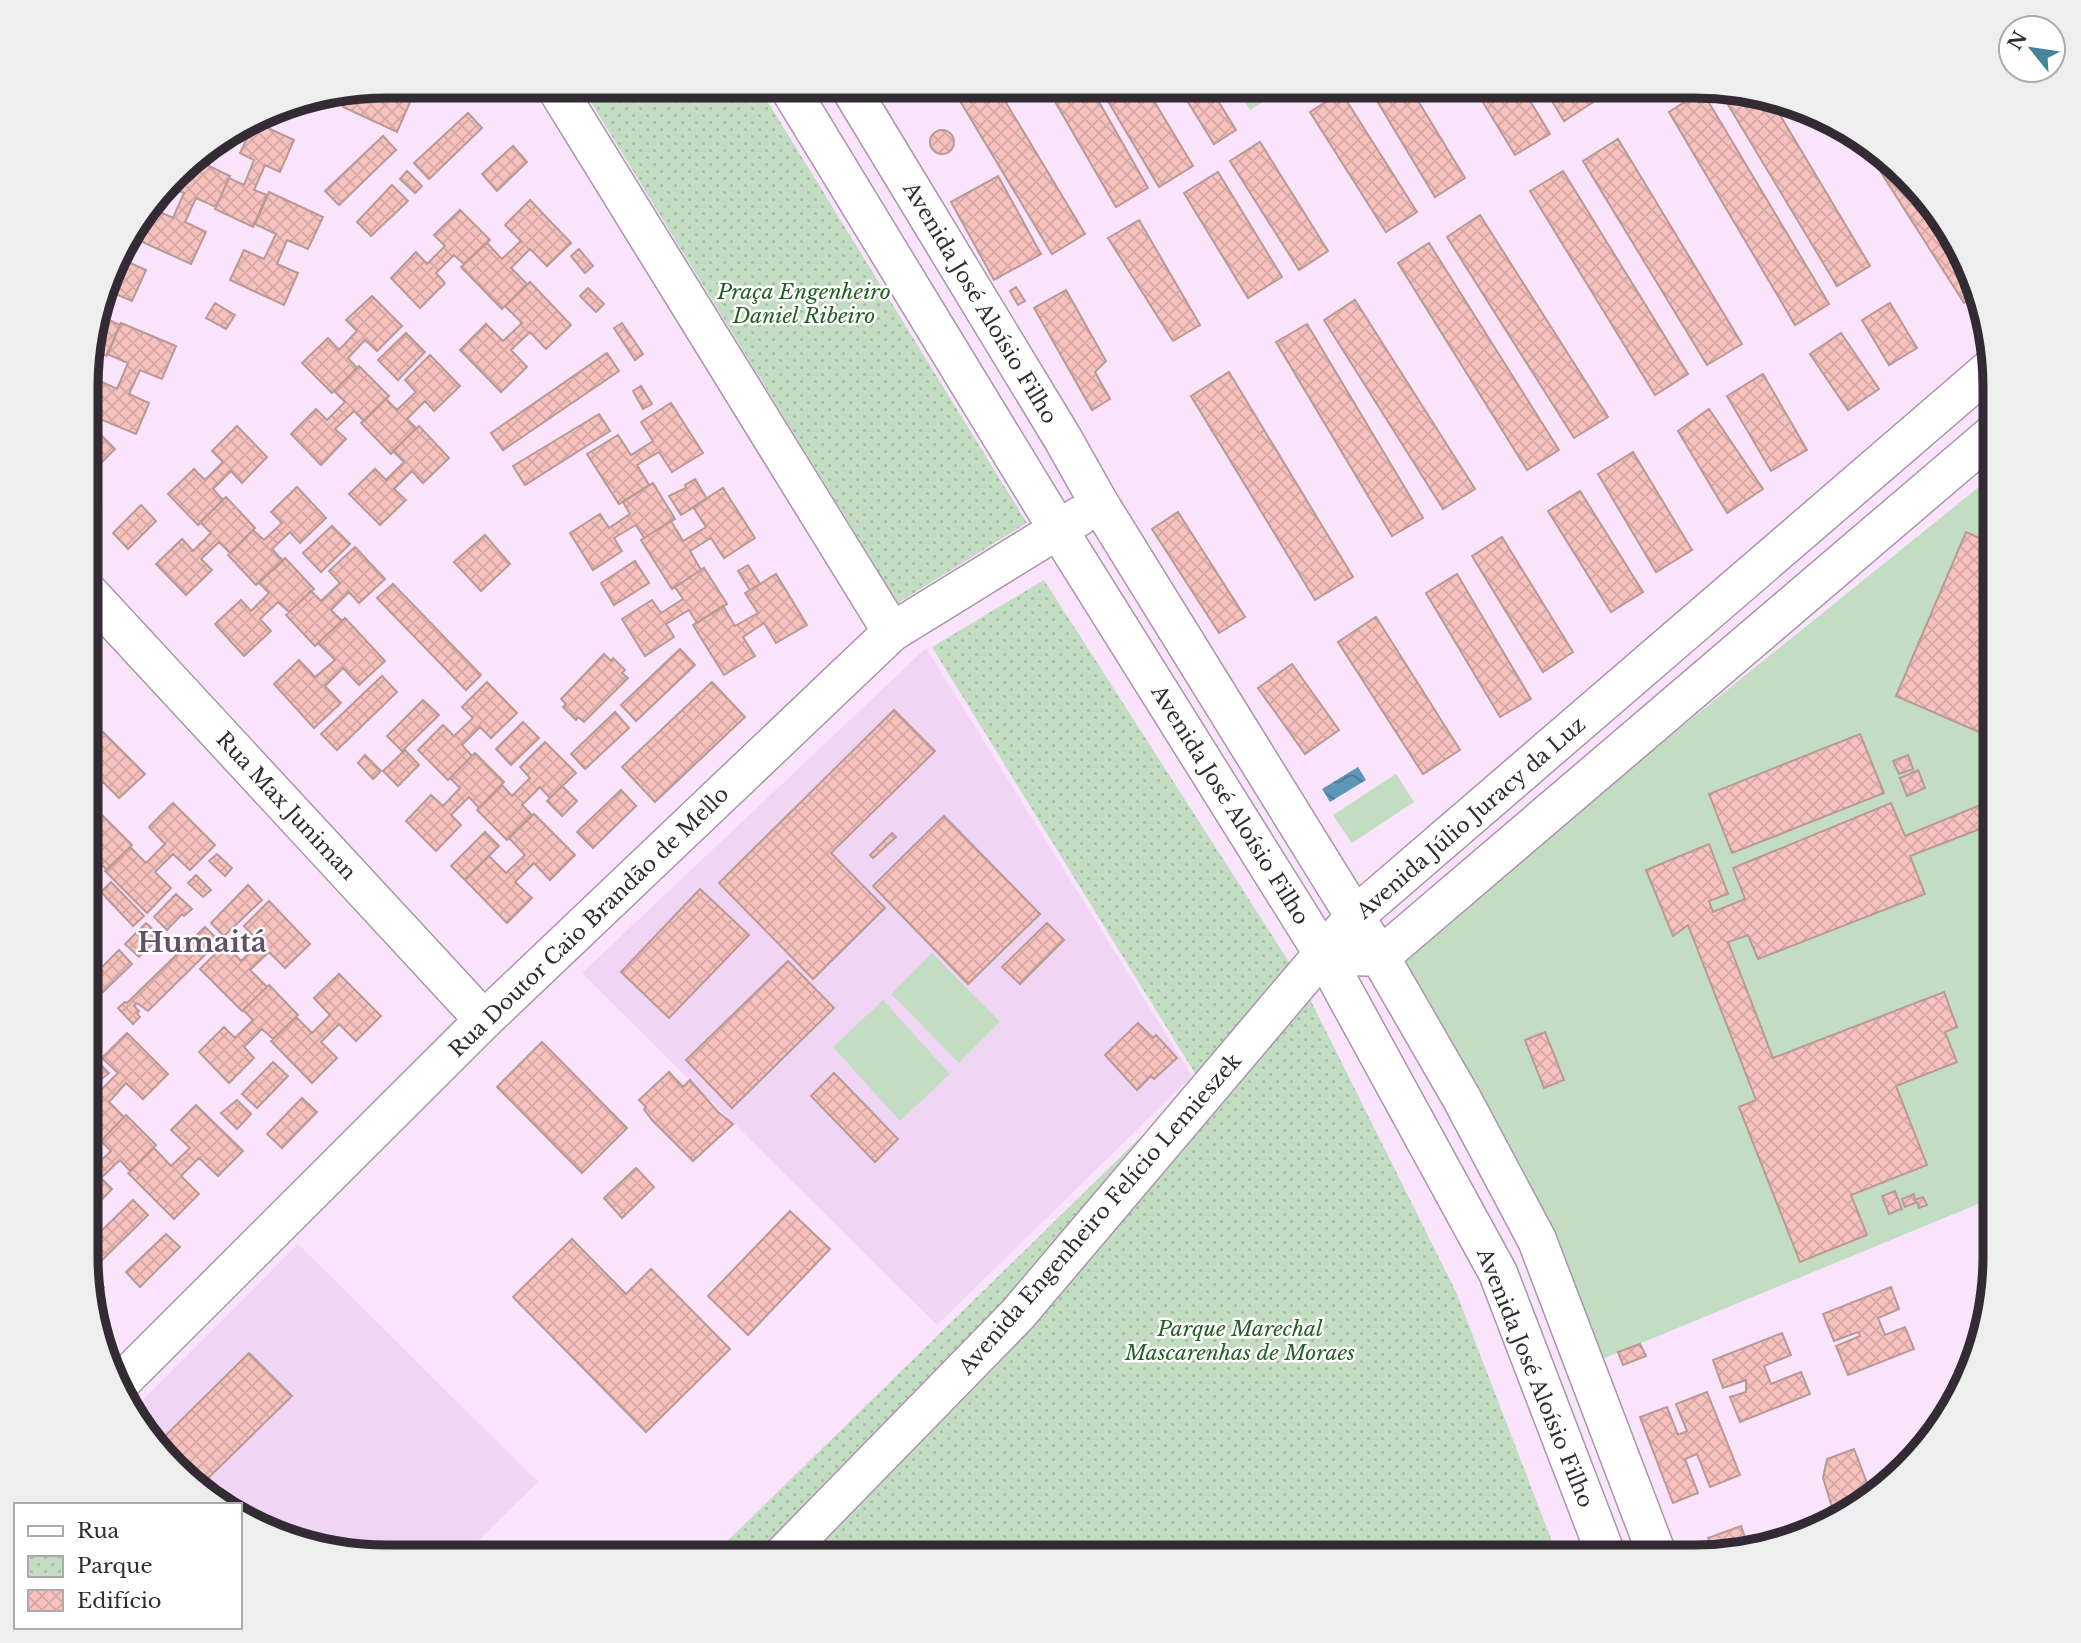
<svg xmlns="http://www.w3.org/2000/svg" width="2081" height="1643" viewBox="0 0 2081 1643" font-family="'Libre Baskerville',serif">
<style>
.built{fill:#f0d6f4}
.grass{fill:#c2ddc1}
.park{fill:url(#park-dots)}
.water{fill:url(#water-waves)}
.building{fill:url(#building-cross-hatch);stroke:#b99996;stroke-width:2}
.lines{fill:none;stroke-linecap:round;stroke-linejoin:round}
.minor-casing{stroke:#a995ab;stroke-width:41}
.minor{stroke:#fff;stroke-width:38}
.labels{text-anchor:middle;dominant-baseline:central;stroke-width:5;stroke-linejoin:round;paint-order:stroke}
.park-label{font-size:21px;font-style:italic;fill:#245f26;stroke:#fff}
.street-label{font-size:21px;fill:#332b34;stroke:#fff}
.district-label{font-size:28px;font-weight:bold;fill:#625165;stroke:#fff}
.rim{fill:none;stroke:#332b34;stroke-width:9}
</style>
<defs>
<pattern id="park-dots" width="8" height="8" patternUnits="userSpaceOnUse" patternTransform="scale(1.75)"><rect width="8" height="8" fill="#c2ddc1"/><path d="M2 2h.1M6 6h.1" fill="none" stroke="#a7bea6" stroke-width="1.8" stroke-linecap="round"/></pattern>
<pattern id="water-waves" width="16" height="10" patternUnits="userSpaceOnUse" patternTransform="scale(1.75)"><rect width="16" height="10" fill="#5d96b7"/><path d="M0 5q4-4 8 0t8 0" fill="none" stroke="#4d7b96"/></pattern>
<pattern id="building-cross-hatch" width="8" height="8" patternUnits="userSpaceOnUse" patternTransform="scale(1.75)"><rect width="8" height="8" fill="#f7c2bd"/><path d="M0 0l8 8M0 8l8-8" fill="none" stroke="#d4a7a3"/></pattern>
</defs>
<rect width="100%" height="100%" fill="#f9e4fc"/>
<path class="built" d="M926 648 1192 1076 937 1325 582 973Z
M298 1244 538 1482 462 1557H368L272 1534 240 1514V1505H225L188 1482 133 1410Z"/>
<path class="grass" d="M1236 86H1289L1250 110Z
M1995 474V1197L1600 1360 1396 957Z
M1396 774 1414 802 1352 843 1333 815Z
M932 953 1000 1022 959 1063 891 994Z
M883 1000 950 1074 900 1121 833 1047Z"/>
<path class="park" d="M581 86H758L1027 523 898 603Z
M1044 580 1300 979 1456 1292 1558 1557H711L1199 1080 932 647Z"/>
<path class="water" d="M1358 767 1366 780 1330 802 1322 789Z"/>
<path class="building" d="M387 86H391L389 90 411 100 397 132 343 107 349 92Z
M883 86H911L891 98Z
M951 86H996L1085 234 1052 254Z
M1046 86H1090L1148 188 1116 207Z
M1099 86H1145L1193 166 1159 187Z
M1178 86H1209L1236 130 1214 144Z
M1368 86H1409L1465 178 1435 197Z
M1473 86H1521L1550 134 1515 155Z
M1543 86H1590L1598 99 1564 121Z
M1718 88 1771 100 1870 266 1837 286Z
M1702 91 1829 304 1795 325 1669 112Z
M1341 92 1417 212 1386 232 1310 112Z
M468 113 482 128 429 179 414 163Z
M255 122 294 140 280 172 265 165 254 190 267 195 253 227 215 209 229 178 244 185 254 160 240 153Z
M930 142a12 12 0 1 1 24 0a12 12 0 1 1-24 0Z
M383 136 396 150 339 205 325 191Z
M1618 139 1742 344 1707 365 1583 161Z
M1861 141 1893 161 1972 272 1977 295 1964 303Z
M1260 142 1328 251 1299 270 1230 161Z
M513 146 527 162 497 191 482 174Z
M192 158 230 176 216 207 196 198 185 222 206 232 191 264 138 240 152 208 173 218 184 193 168 186Z
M407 171 422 186 415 193 400 179Z
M1563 171 1688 374 1655 395 1530 191Z
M1218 172 1282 277 1248 298 1184 193Z
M998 176 1041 254 994 280 951 202Z
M392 185 408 201 371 236 357 222Z
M269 192 323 217 308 249 287 240 277 264 298 273 284 305 230 280 244 250 264 259 276 234 255 224Z
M530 200 571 243 547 266 530 249 511 268 527 284 502 309 461 267 487 243 502 259 521 241 505 225Z
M460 210 490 240 464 264 454 255 436 273 445 283 420 308 391 278 416 252 427 264 445 246 434 235Z
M1480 215 1608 417 1574 438 1447 237Z
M1139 220 1200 325 1173 341 1108 238Z
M1429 243 1559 450 1527 470 1398 263Z
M579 249 593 266 585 273 571 256Z
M119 258 146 270 132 301 111 292 100 316 120 325 107 356 88 348Z
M530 282 571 325 546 349 530 332 511 350 527 367 501 392 460 350 486 324 503 341 522 323 505 306Z
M1016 287 1025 301 1018 305 1010 291Z
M588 288 604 304 596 312 580 296Z
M1066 290 1106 361 1095 372 1110 399 1092 410 1034 308Z
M372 296 402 326 377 351 365 340 348 358 357 368 332 393 302 363 328 338 339 350 357 331 346 320Z
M1355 300 1475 489 1443 509 1324 320Z
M215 303 235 315 226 329 206 318Z
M1890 303 1917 348 1889 365 1862 320Z
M121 323 176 346 162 379 140 370 129 394 149 403 136 434 88 414V396L96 379 117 389 128 363 107 354Z
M622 323 643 354 635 360 614 328Z
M1307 324 1423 518 1392 536 1276 342Z
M406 333 425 352 398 380 378 360Z
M1841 333 1879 389 1848 410 1810 354Z
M607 353 619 371 503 450 491 433Z
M430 355 460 386 434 411 425 401 407 419 416 428 391 454 361 423 386 399 397 410 416 392 405 380Z
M359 366 389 396 364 421 354 411 335 429 346 439 321 465 291 434 316 409 327 420 345 402 334 391Z
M1229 372 1353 577 1315 600 1191 396Z
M1763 374 1807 450 1771 471 1727 396Z
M641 386 652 404 643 409 633 391Z
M671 403 703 453 672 472 659 452 637 465 649 485 619 504 587 454 618 435 631 455 653 441 641 422Z
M1709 409 1763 489 1727 513 1678 431Z
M599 414 610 431 525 485 513 466Z
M237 426 267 457 242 483 231 471 213 489 223 500 198 525 168 494 194 469 205 480 223 462 212 451Z
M419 426 449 458 423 483 412 471 394 489 406 500 380 525 349 494 375 469 386 480 404 462 393 451Z
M99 433 115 449 88 476V443Z
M1633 452 1692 550 1656 572 1598 474Z
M695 479 707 499 681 515 669 496 686 488 685 485Z
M653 483 675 519 644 538 636 525 614 538 622 551 593 570 570 533 600 514 609 528 630 514 623 502Z
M297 487 326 518 300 543 290 532 272 549 283 561 256 585 228 555 253 530 264 540 282 523 271 512Z
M723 488 755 538 724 558 711 538 690 551 701 570 672 589 641 540 671 521 683 541 706 527 693 507Z
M1580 491 1643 592 1611 612 1548 511Z
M226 497 255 528 230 553 219 542 201 559 212 570 186 595 156 564 182 539 193 551 211 533 200 522Z
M141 505 156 521 128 549 113 533Z
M1178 512 1245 617 1219 633 1152 529Z
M332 526 350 544 321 572 303 553Z
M1966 532 1995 545V739L1896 696Z
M485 535 510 564 481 591 454 562Z
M1502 537 1573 652 1543 672 1472 556Z
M355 547 385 579 359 603 349 592 331 610 342 621 315 646 286 615 311 591 321 601 340 583 329 571Z
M285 558 314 589 289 612 278 602 260 619 271 631 244 656 215 624 241 600 251 611 269 593 259 583Z
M635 561 649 583 614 605 601 583Z
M748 565 760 584 776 574 807 625 776 643 764 623 743 637 755 656 724 675 693 625 723 606 735 626 758 613 745 593 750 590 738 571Z
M748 565 760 584 750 590 738 571Z
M704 568 727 604 697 623 689 610 666 624 674 637 645 656 622 619 652 600 661 613 683 599 675 587Z
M1457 574 1531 699 1500 717 1426 593Z
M393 584 481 675 466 690 377 598Z
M1376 617 1460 750 1423 774 1338 642Z
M345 618 385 661 359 685 343 668 325 686 341 703 314 728 274 684 299 660 315 677 335 660 318 643Z
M680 649 695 665 636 721 621 705Z
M604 654 611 661 613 658 625 670 622 673 628 678 584 722 578 717 576 720 563 707 566 704 561 699Z
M1292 664 1339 730 1305 754 1258 688Z
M382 676 397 692 337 750 321 734Z
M487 682 517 713 491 738 480 727 462 745 472 756 448 780 418 750 443 725 454 736 473 718 462 707Z
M712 682 745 717 655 802 622 767Z
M423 700 439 715 402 751 387 736Z
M894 710 935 751 831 853 885 908 813 979 719 883Z
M615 712 629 728 585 769 571 754Z
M523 722 539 738 511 765 496 749Z
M103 732 145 774 119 798 103 782 87 797V779L94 773 88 766V747Z
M1860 734 1884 793 1732 853 1709 794Z
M545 742 576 773 550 798 540 787 522 805 532 815 507 840 477 810 502 785 512 796 530 778 520 767Z
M405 750 419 765 398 786 383 771Z
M475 753 504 782 479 808 469 797 451 815 461 825 436 851 406 821 431 795 443 806 460 788 450 778Z
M365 755 381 771 373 779 358 763Z
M1908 755 1913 769 1899 774 1893 761Z
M1918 770 1925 788 1907 796 1900 778Z
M562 786 577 801 562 816 547 801Z
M621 790 636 806 593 848 577 832Z
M1995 799V823L1910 856 1925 894 1758 959 1748 935 1728 942 1773 1058 1944 992 1957 1027 1945 1032 1957 1062 1896 1086 1927 1165 1851 1195 1867 1235 1800 1262 1739 1107 1756 1100 1688 925 1673 936 1646 870 1709 844 1728 894 1709 901 1713 912 1745 899 1733 868 1891 803 1905 836Z
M87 803 101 816 87 830Z
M173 803 215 845 190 870 173 854 155 872 171 888 147 913 105 871 130 847 146 863 165 844 149 827Z
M534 814 575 855 550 880 534 863 515 882 532 898 507 923 465 880 489 856 506 873 525 855 509 838Z
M102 815 132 845 107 870 96 859 87 868V830Z
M944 816 1040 914 968 984 873 886Z
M485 832 499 846 465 880 451 866Z
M892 833 896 837 873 858 870 855Z
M217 854 232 868 225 876 209 861Z
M196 875 211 890 203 897 188 883Z
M111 882 144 916 133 926 101 892Z
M248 885 262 900 224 936 211 923Z
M700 889 749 935 669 1018 621 972Z
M176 894 192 909 184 916 182 914 167 930 154 917Z
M269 901 310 944 285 968 269 952 250 970 267 987 242 1011 200 969 225 944 241 961 260 943 244 926Z
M146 923 161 936 139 957 125 944Z
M1047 923 1064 940 1020 984 1002 967Z
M205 927 219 941 148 1011 137 1003 134 1006 139 1011 137 1013 140 1017 133 1024 118 1008 125 1002 127 1003Z
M119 950 132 964 103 992 90 979Z
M788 961 834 1008 732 1108 686 1060Z
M339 974 381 1016 356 1041 339 1024 321 1042 337 1058 312 1083 271 1041 296 1017 312 1033 330 1015 314 998Z
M269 985 298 1015 273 1039 262 1029 244 1047 254 1058 229 1083 199 1052 224 1027 235 1038 253 1020 243 1010Z
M1138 1023 1153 1038 1156 1035 1177 1058 1154 1079 1151 1076 1137 1090 1105 1055Z
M1545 1032 1564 1080 1544 1088 1525 1040Z
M127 1033 168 1074 143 1099 126 1083 109 1102 124 1117 100 1142 87 1129V1079L99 1092 118 1073 102 1058Z
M542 1042 627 1128 582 1173 497 1087Z
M87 1051 109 1073 98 1082 87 1071Z
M273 1062 288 1076 257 1108 242 1094Z
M669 1072 683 1087 690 1080 718 1112 733 1124 693 1161 652 1120 644 1109 646 1107 639 1100Z
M834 1073 898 1139 875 1162 811 1096Z
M302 1098 317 1112 282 1148 267 1134Z
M237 1100 251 1114 237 1129 221 1113Z
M196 1105 243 1151 218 1176 199 1158 181 1176 199 1194 174 1219 128 1173 154 1148 171 1166 190 1148 171 1130Z
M126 1115 156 1145 130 1171 120 1160 101 1178 112 1189 88 1214 87 1163 92 1169 111 1151 101 1141Z
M636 1168 654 1187 622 1218 604 1198Z
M1895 1191 1902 1209 1889 1214 1882 1196Z
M1914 1194 1915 1200 1923 1197 1927 1205 1919 1208 1917 1202 1905 1207 1902 1199Z
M133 1200 148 1215 98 1264 86 1252V1246Z
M790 1211 830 1249 748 1335 708 1296Z
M166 1234 180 1247 140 1287 126 1272Z
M572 1239 626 1294 651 1269 730 1349 646 1432 513 1297Z
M86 1269 104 1287 92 1298 86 1276Z
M1891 1287 1899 1309 1878 1318 1885 1335 1905 1327 1914 1349 1848 1375 1836 1346 1860 1336 1858 1332 1834 1341 1823 1314Z
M1782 1333 1791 1355 1764 1366 1771 1384 1801 1372 1810 1394 1740 1422 1730 1397 1746 1392V1380L1723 1388 1713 1360Z
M1980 1338 1975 1361 1968 1343Z
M1640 1344 1646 1356 1623 1365 1618 1352Z
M249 1353 292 1396 198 1488 188 1482 158 1443Z
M1707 1392 1740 1475 1710 1487 1697 1454 1685 1459 1698 1493 1673 1503 1640 1417 1667 1407 1678 1435 1687 1431 1676 1404Z
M1854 1449 1870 1491 1839 1513 1832 1507 1823 1478 1827 1459Z
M1741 1526 1748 1546 1714 1553 1708 1538Z"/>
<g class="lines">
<defs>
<path id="minor" d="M555 86 892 632
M788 86 1059 531 1324 955 1498 1273 1607 1557
M849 86 1063 439 1099 503 1380 957 1462 1099 1537 1240 1658 1557
M88 592 484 1020
M1354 956 1380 957 1995 432
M116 1387 484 1020 892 632 1080 516
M781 1557 1018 1314 1355 916 1991 368"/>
</defs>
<use href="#minor" class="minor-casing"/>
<use href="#minor" class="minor"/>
</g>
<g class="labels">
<g class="park-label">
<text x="804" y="292">Praça Engenheiro<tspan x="804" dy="24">Daniel Ribeiro</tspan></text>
<text x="1240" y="1329">Parque Marechal<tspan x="1240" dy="24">Mascarenhas de Moraes</tspan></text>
</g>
<g class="street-label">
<text transform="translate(980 303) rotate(59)">Avenida José Aloísio Filho</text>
<text transform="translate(1230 805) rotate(58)">Avenida José Aloísio Filho</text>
<text transform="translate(286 806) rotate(47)">Rua Max Juniman</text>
<text transform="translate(1471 818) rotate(-41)">Avenida Júlio Juracy da Luz</text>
<text transform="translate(589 922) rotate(-44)">Rua Doutor Caio Brandão de Mello</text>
<text transform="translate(1100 1214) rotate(-49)">Avenida Engenheiro Felício Lemieszek</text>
<text transform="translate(1535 1378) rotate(68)">Avenida José Aloísio Filho</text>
</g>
<g class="district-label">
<text x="202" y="942">Humaitá</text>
</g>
</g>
<path d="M0 0H2081V1643H0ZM387 98H1694A289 289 0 0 1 1983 387V1256A289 289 0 0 1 1694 1545H387A289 289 0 0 1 98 1256V387A289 289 0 0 1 387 98Z" fill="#efeeef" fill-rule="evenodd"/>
<path class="rim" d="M387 98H1694A289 289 0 0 1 1983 387V1256A289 289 0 0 1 1694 1545H387A289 289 0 0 1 98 1256V387A289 289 0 0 1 387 98Z"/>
<rect x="14" y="1503" width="228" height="126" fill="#ffffff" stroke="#adaaae" stroke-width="2"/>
<rect x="28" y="1526" width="35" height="10" fill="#ffffff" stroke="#adaaae" stroke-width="2"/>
<text x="77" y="1538" font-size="21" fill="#332b34">Rua</text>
<rect x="28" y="1556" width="35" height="21" fill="url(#park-dots)" stroke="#adaaae" stroke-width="2"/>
<text x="77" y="1573" font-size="21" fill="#332b34">Parque</text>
<rect x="28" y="1590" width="35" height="21" fill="url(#building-cross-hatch)" stroke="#adaaae" stroke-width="2"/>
<text x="77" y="1608" font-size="21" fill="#332b34">Edifício</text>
<g transform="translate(2032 49) rotate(300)"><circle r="33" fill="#ffffff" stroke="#adaaae" stroke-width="2"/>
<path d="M0-5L12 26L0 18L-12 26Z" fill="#458599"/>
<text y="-10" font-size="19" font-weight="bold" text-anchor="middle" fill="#332b34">N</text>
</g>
</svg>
